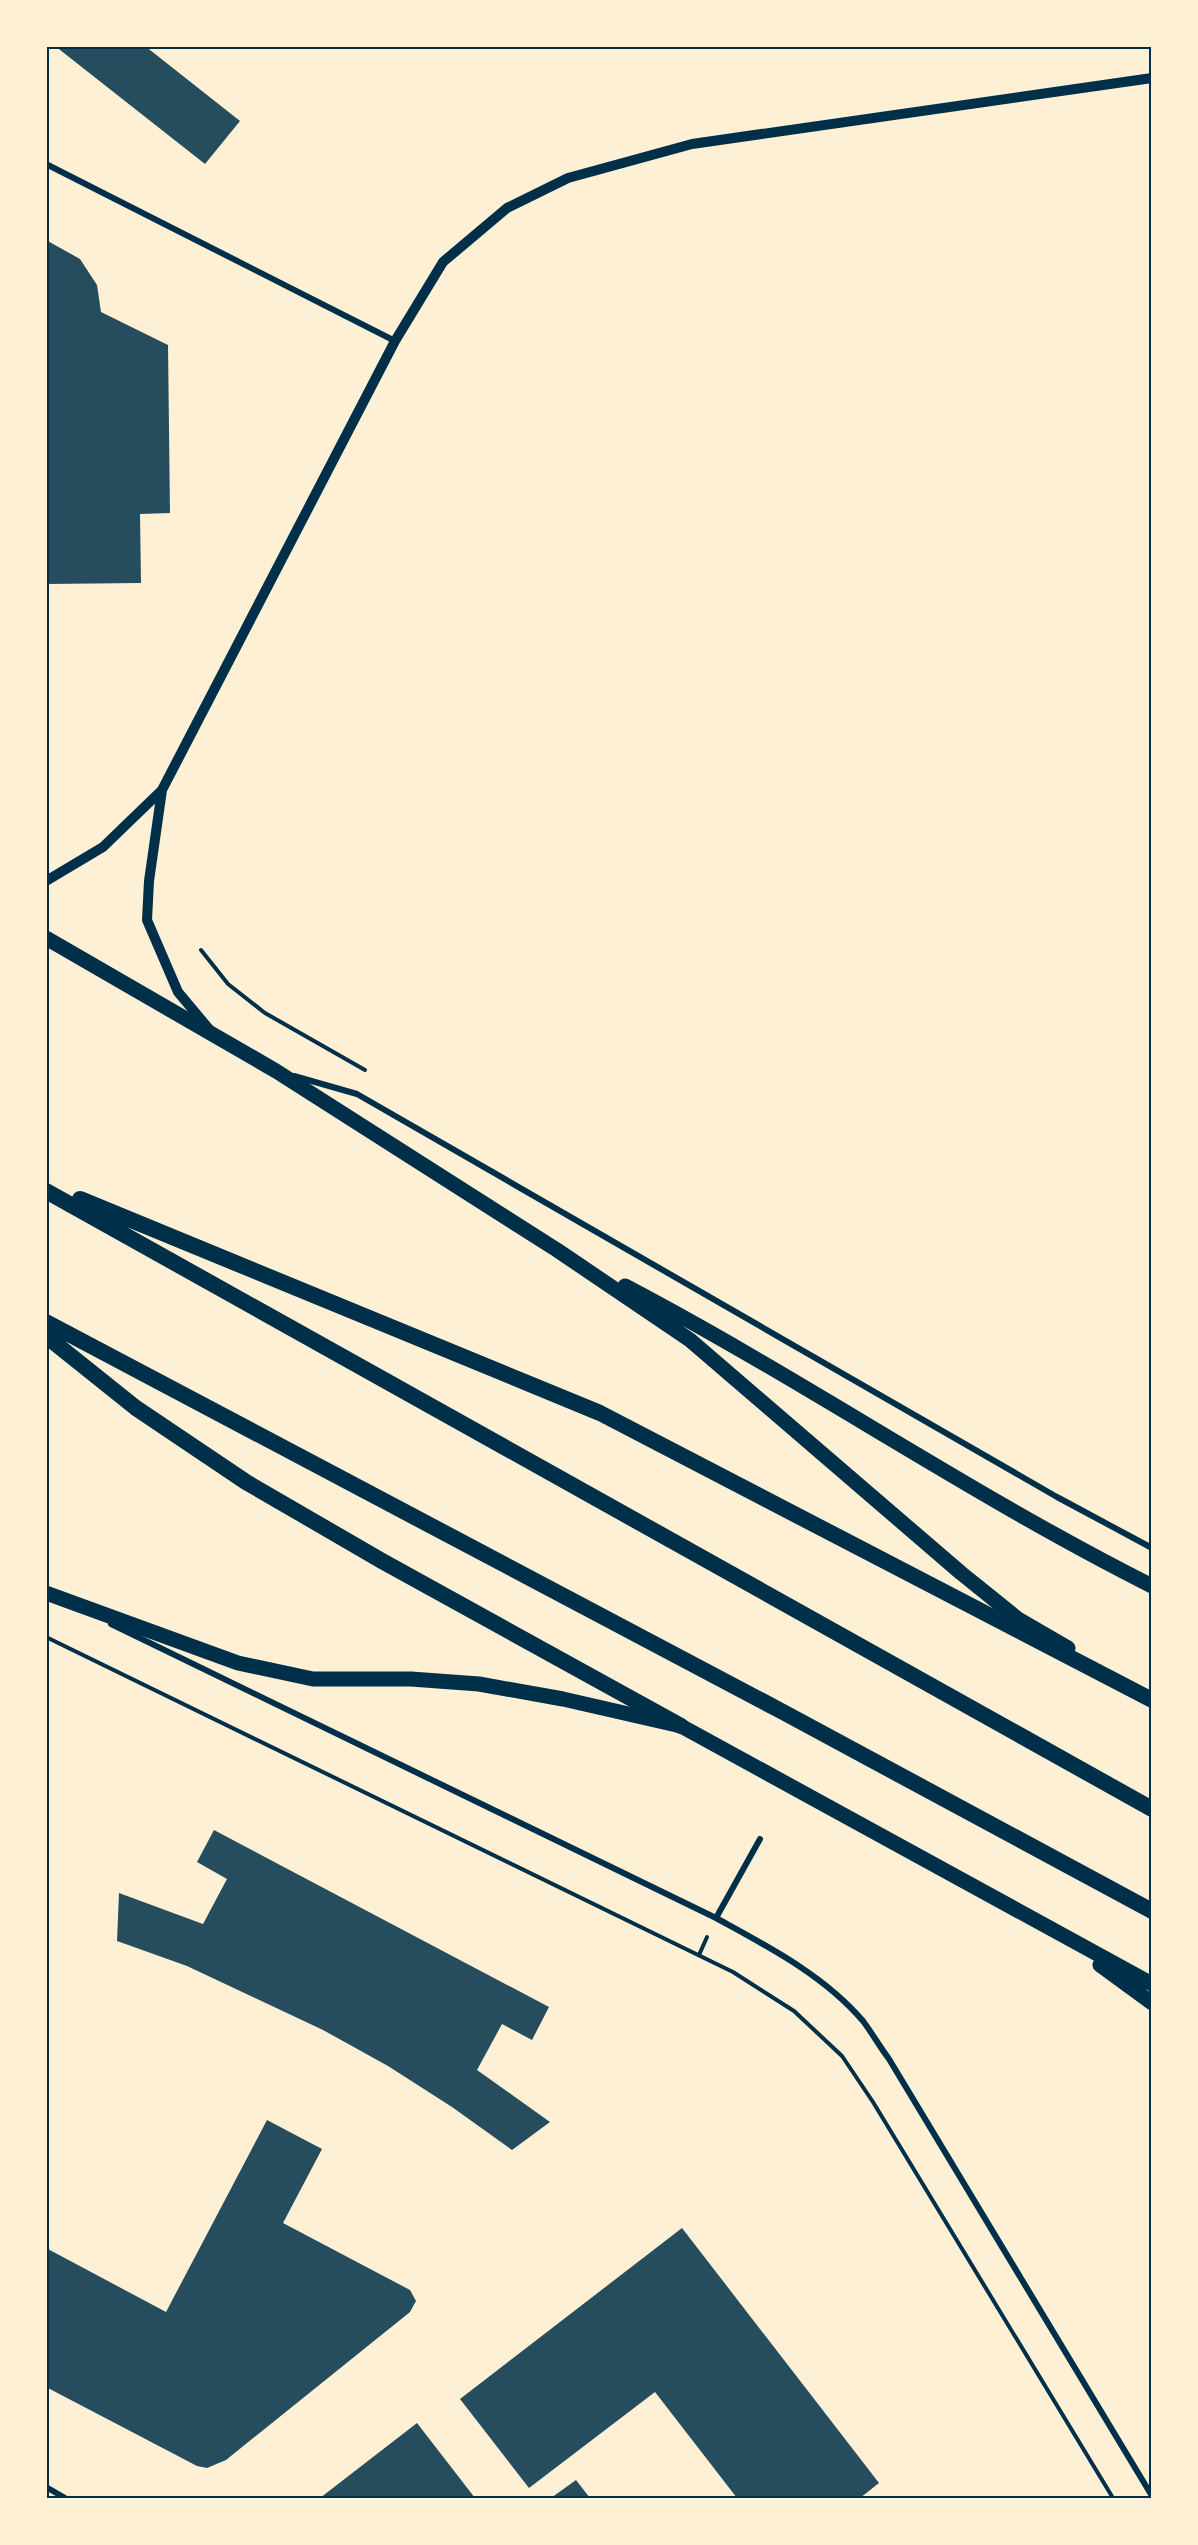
<svg xmlns="http://www.w3.org/2000/svg" width="1198" height="2545" viewBox="0 0 1198 2545" font-family="'Roboto Condensed',sans-serif">
<style>
.building{fill:#264d5e}
.lines{fill:none;stroke-linecap:round;stroke-linejoin:round}
.path{stroke:#003049;stroke-width:4}
.minor{stroke:#003049;stroke-width:6}
.tertiary{stroke:#003049;stroke-width:10}
.primary{stroke:#003049;stroke-width:15}
.trunk{stroke:#003049;stroke-width:16}
.neatline{fill:none;stroke:#003049;stroke-width:2}
</style>
<rect width="100%" height="100%" fill="#fdf0d5"/>
<path class="building" d="M55 46H145L240 121 205 164Z
M46 240 80 259 97 285 101 312 168 345 170 513 140 514 141 583 46 584Z
M214 1830 549 2007 532 2040 502 2024 477 2070 550 2122 512 2150 452 2107 388 2066 323 2030 187 1966 117 1941 119 1893 203 1924 227 1879 197 1862Z
M267 2120 322 2149 283 2223 410 2290 416 2301 410 2312 226 2460 207 2468 197 2466 46 2387V2248L166 2312Z
M682 2228 879 2483 860 2498H737L655 2392 529 2488 460 2399Z
M417 2423 475 2498H320Z
M576 2480 590 2498H551Z"/>
<g class="lines">
<path class="path" d="M201 950 228 984 265 1013 365 1070
M46 1637 733 1972 794 2011 842 2056 873 2102 1113 2498
M699 1955 707 1937"/>
<path class="minor" d="M46 164 395 341
M294 1076 357 1094 1057 1497 1152 1548
M111 1624 716 1918C767 1946 824 1975 863 2021 872 2033 880 2047 889 2059L1152 2496
M716 1918 760 1839
M46 2487 65 2498"/>
<path class="tertiary" d="M162 790 149 881 147 920 178 992 209 1029
M46 881 103 847 162 790 395 341 443 262 507 208 568 178 692 144 1152 78"/>
<path class="primary" d="M46 938 276 1071 557 1250 690 1340 961 1573 1018 1619 1068 1648
M625 1286C804 1380 971 1495 1152 1586
M46 1593 238 1663 313 1679H411L479 1684 563 1699 681 1726 1152 1984
M1100 1965 1152 2003"/>
<path class="trunk" d="M46 1191 1152 1809
M80 1199 600 1413 1152 1700
M46 1322 783 1712 1152 1911
M46 1336 136 1408 246 1482 382 1561 681 1726"/>
</g>
<rect width="1198" height="2545" fill="none" stroke="#fdf0d5" stroke-width="96"/>
<rect x="48" y="48" width="1102" height="2449" class="neatline"/>
</svg>
